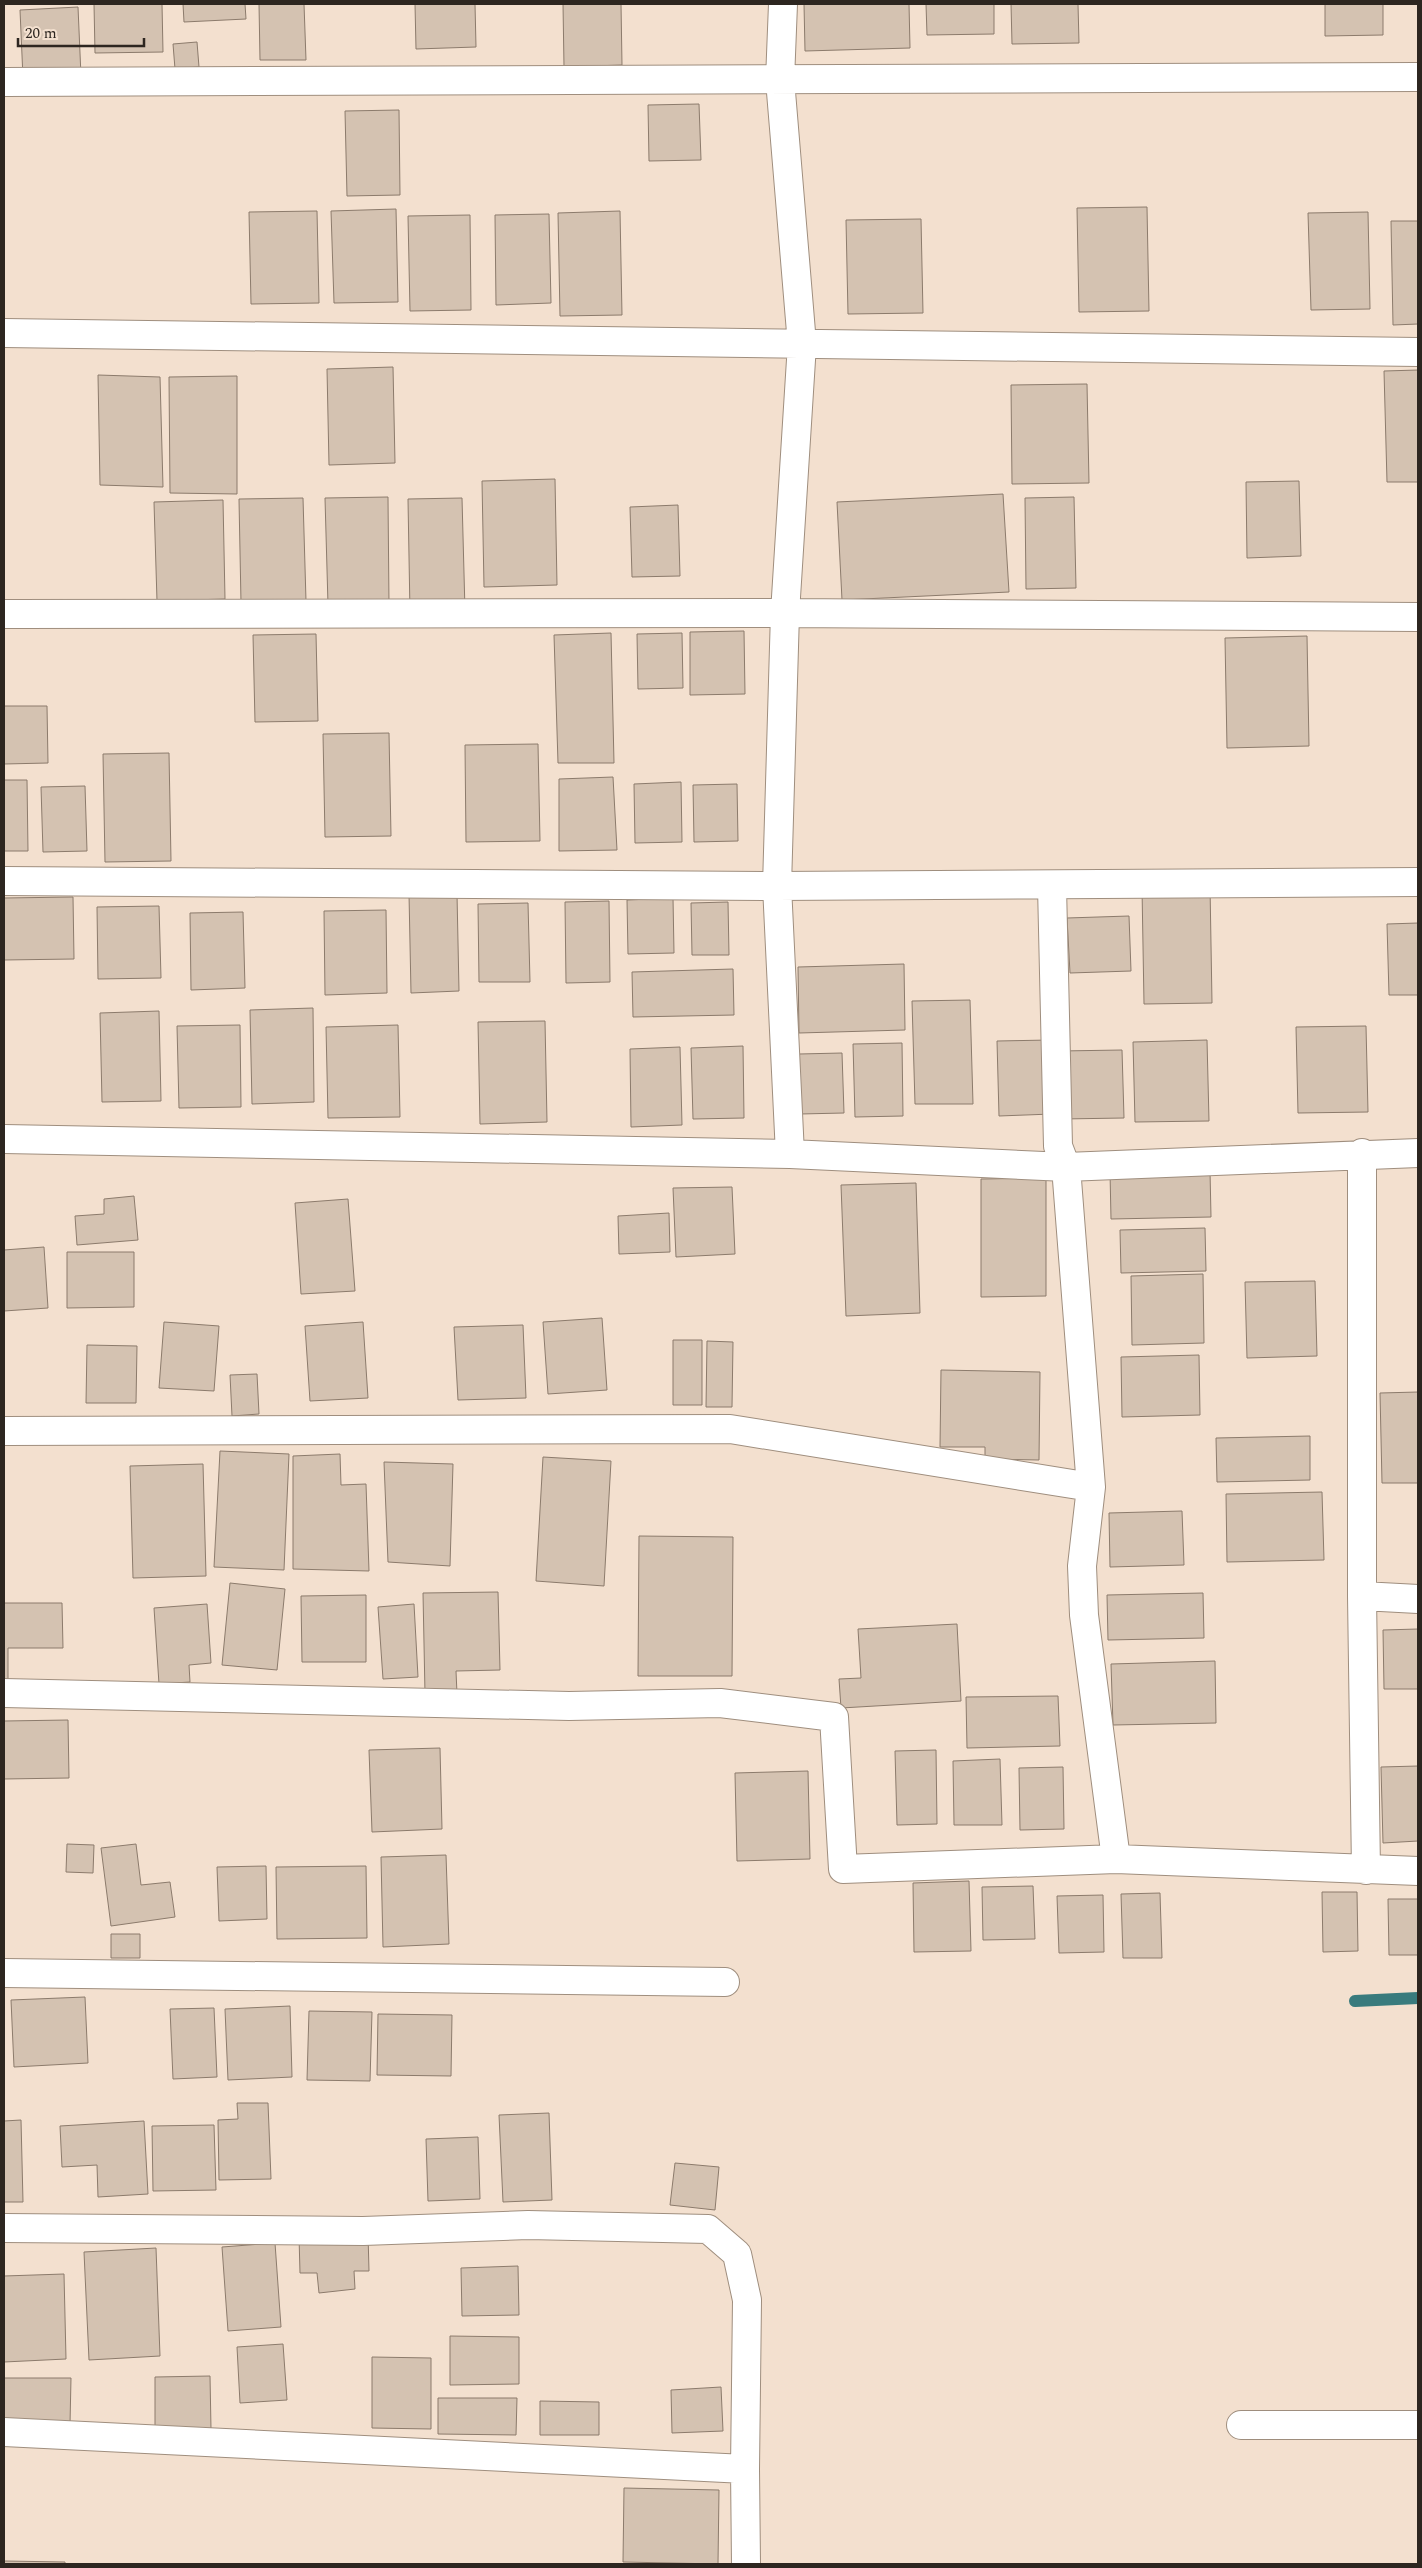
<svg xmlns="http://www.w3.org/2000/svg" width="1422" height="2568" viewBox="0 0 1422 2568" font-family="Spectral,serif">
<style>
.lines{fill:none;stroke-linecap:round;stroke-linejoin:round}
.stream{stroke:#397b7d;stroke-width:12}
.building{fill:#d4c2b1;stroke:#8c7b6c}
.minor-casing{stroke:#9f8e7e;stroke-width:30}
.minor{stroke:#fff;stroke-width:28}
</style>
<rect width="100%" height="100%" fill="#f3e0cf"/>
<g class="lines">
<path class="stream" d="M1355 2001 1418 1998"/>
</g>
<path class="building" d="M94 4H162L163 52 95 53Z
M183 4H245L246 19 184 22Z
M259 4H304L306 60H260Z
M415 4H475L476 47 416 49Z
M563 4H621L622 65 564 67Z
M804 4H909L910 48 805 51Z
M926 4H994V34L927 35Z
M1011 4H1078L1079 43 1012 44Z
M1325 4H1383V35L1325 36Z
M78 7 81 76 23 78 20 10Z
M197 42 199 67 175 69 173 44Z
M699 104 701 160 649 161 648 105Z
M399 110 400 195 347 196 345 111Z
M1147 207 1149 311 1079 312 1077 208Z
M396 209 398 302 334 303 331 211Z
M317 211 319 303 251 304 249 212Z
M620 211 622 315 560 316 558 213Z
M1368 212 1370 309 1311 310 1308 213Z
M549 214 551 303 496 305 495 215Z
M470 215 471 310 410 311 408 216Z
M921 219 923 313 848 314 846 220Z
M1391 221H1418V324L1393 325Z
M393 367 395 463 329 465 327 369Z
M1418 370V482H1387L1384 371Z
M98 375 160 377 163 487 100 485Z
M237 376V494L170 493 169 377Z
M1087 384 1089 483 1012 484 1011 385Z
M555 479 557 585 484 587 482 481Z
M1299 481 1301 556 1247 558 1246 482Z
M1003 494 1009 592 842 600 837 502Z
M388 497 389 604 328 605 325 498Z
M1074 497 1076 588 1026 589 1025 498Z
M303 498 306 601 241 603 239 499Z
M462 498 465 611 410 613 408 499Z
M223 500 225 599 157 601 154 502Z
M678 505 680 576 632 577 630 507Z
M744 631 745 694 690 695V632Z
M611 633 614 763H558L554 635Z
M682 633 683 688 638 689 637 634Z
M316 634 318 721 255 722 253 635Z
M1307 636 1309 746 1227 748 1225 638Z
M4 706H47L48 763 4 764Z
M389 733 391 836 325 837 323 734Z
M538 744 540 841 466 842 465 745Z
M169 753 171 861 105 862 103 754Z
M613 777 617 850 559 851V779Z
M4 780H27L28 851H4Z
M681 782 682 842 635 843 634 784Z
M737 784 738 841 694 842 693 785Z
M85 786 87 851 43 852 41 787Z
M1210 886 1212 1003 1144 1004 1142 888Z
M409 894H457L459 991 411 993Z
M73 897 74 959 4 960V898Z
M673 898 674 953 628 954 627 900Z
M609 901 610 982 566 983 565 902Z
M728 902 729 955H692L691 903Z
M528 903 530 982H479L478 904Z
M159 906 161 978 98 979 97 907Z
M386 910 387 993 325 995 324 911Z
M243 912 245 988 191 990 190 913Z
M1129 916 1131 971 1070 973 1067 918Z
M1418 923V995H1389L1387 924Z
M904 964 905 1030 799 1033 798 967Z
M733 969 734 1015 633 1017 632 972Z
M970 1000 973 1104H915L912 1001Z
M313 1008 314 1102 252 1104 250 1010Z
M159 1011 161 1101 102 1102 100 1013Z
M545 1021 547 1122 480 1124 478 1022Z
M240 1025 241 1107 179 1108 177 1026Z
M398 1025 400 1117 328 1118 326 1027Z
M1366 1026 1368 1112 1298 1113 1296 1027Z
M1050 1040 1052 1114 999 1116 997 1041Z
M1207 1040 1209 1121 1135 1122 1133 1042Z
M902 1043 903 1116 855 1117 853 1044Z
M743 1046 744 1118 693 1119 691 1048Z
M680 1047 682 1125 631 1127 630 1049Z
M1122 1050 1124 1118 1062 1119 1060 1051Z
M842 1053 844 1113 800 1114 799 1054Z
M1210 1171 1211 1217 1111 1219 1110 1172Z
M1046 1178V1296L981 1297V1179Z
M916 1183 920 1313 846 1316 841 1185Z
M732 1187 735 1254 676 1257 673 1188Z
M134 1196 138 1240 77 1245 75 1216 104 1214V1199Z
M348 1199 355 1291 301 1294 295 1203Z
M669 1213 670 1252 619 1254 618 1216Z
M1205 1228 1206 1271 1121 1273 1120 1230Z
M44 1247 48 1308 4 1311V1250Z
M67 1252H134V1307L67 1308Z
M1203 1274 1204 1343 1132 1345 1131 1276Z
M1315 1281 1317 1356 1247 1358 1245 1282Z
M602 1318 607 1390 548 1394 543 1322Z
M164 1322 219 1326 214 1391 159 1388Z
M363 1322 368 1398 310 1401 305 1326Z
M523 1325 526 1398 458 1400 454 1327Z
M673 1340H702V1405H673Z
M707 1341 733 1342 732 1407H706Z
M87 1345 137 1346 136 1403H86Z
M1199 1355 1200 1415 1122 1417 1121 1357Z
M941 1370 1040 1372 1039 1460 985 1459V1447H940Z
M257 1374 259 1414 232 1416 230 1375Z
M1418 1392V1483H1382L1380 1393Z
M1310 1436V1480L1217 1482 1216 1438Z
M220 1451 289 1454 284 1570 214 1567Z
M340 1454 341 1485 366 1484 369 1571 293 1569V1456Z
M543 1457 611 1461 604 1586 536 1581Z
M384 1462 453 1464 450 1566 388 1562Z
M203 1464 206 1576 133 1578 130 1466Z
M1322 1492 1324 1560 1227 1562 1226 1494Z
M1182 1511 1184 1565 1110 1567 1109 1513Z
M639 1536 733 1537 732 1676H638Z
M230 1583 285 1589 277 1670 222 1665Z
M498 1592 500 1670 456 1671 457 1694H425L423 1593Z
M1203 1593 1204 1638 1108 1640 1107 1595Z
M366 1595V1662H302L301 1596Z
M4 1603H62L63 1648H8V1681H4Z
M207 1604 211 1663 189 1665 190 1682 159 1684 154 1608Z
M414 1604 418 1677 383 1679 378 1607Z
M957 1624 961 1701 841 1708 839 1679 861 1678 858 1629Z
M1418 1629V1689H1384L1383 1630Z
M1215 1661 1216 1723 1113 1725 1111 1664Z
M1058 1696 1060 1746 967 1748 966 1697Z
M68 1720 69 1778 4 1779V1721Z
M440 1748 442 1829 372 1832 369 1750Z
M936 1750 937 1824 897 1825 895 1751Z
M1000 1759 1002 1825H954L953 1761Z
M1418 1766V1841L1383 1843 1381 1767Z
M1063 1767 1064 1829 1020 1830 1019 1768Z
M808 1771 810 1859 737 1861 735 1773Z
M67 1844 94 1845 93 1873 66 1872Z
M136 1844 141 1885 170 1882 175 1917 111 1926 101 1848Z
M446 1855 449 1944 383 1947 381 1857Z
M266 1866 267 1919 219 1921 217 1867Z
M366 1866 367 1938 277 1939 276 1867Z
M969 1881 971 1951 914 1952 913 1883Z
M1033 1886 1035 1939 983 1940 982 1887Z
M1322 1892H1357L1358 1951 1323 1952Z
M1160 1893 1162 1958H1123L1121 1894Z
M1103 1895 1104 1952 1059 1953 1057 1896Z
M1388 1899H1418V1955H1389Z
M111 1934H140V1958H111Z
M85 1997 88 2063 14 2067 11 2000Z
M290 2006 292 2077 228 2080 225 2009Z
M214 2008 217 2077 173 2079 170 2009Z
M309 2011 372 2012 370 2081 307 2080Z
M378 2014 452 2015 451 2076 377 2075Z
M237 2103H268L271 2179 219 2180 218 2120 238 2119Z
M549 2113 552 2200 503 2202 499 2115Z
M21 2120 23 2202H4V2121Z
M144 2121 148 2194 98 2197 97 2165 62 2167 60 2126Z
M214 2125 216 2190 153 2191 152 2126Z
M478 2137 480 2199 428 2201 426 2139Z
M675 2163 719 2167 715 2210 670 2205Z
M368 2234 369 2271H354L355 2289 319 2293 317 2273H300L299 2236Z
M275 2243 281 2327 228 2331 222 2247Z
M156 2248 160 2356 89 2360 84 2252Z
M518 2266 519 2315 462 2316 461 2268Z
M64 2274 66 2359 4 2362V2276Z
M450 2336 519 2337V2384L450 2385Z
M283 2344 287 2400 240 2403 237 2347Z
M372 2357 431 2358V2429L372 2428Z
M210 2376 211 2429H155V2377Z
M4 2378H71L70 2424H4Z
M721 2387 723 2431 672 2433 671 2390Z
M438 2398H517L516 2435 438 2434Z
M540 2401 599 2402V2435H540Z
M624 2488 719 2490 718 2564 623 2562Z
M4 2561 65 2562V2564H4Z"/>
<g class="lines">
<defs>
<path id="minor" d="M783 4 780 80 802 344 785 613 777 886 790 1154
M4 82 1418 77
M4 333 1418 352
M4 614 785 613 1418 617
M4 881 777 886 1418 882
M1052 886 1058 1146 1066 1167 1091 1487 1082 1566 1084 1615 1116 1859
M4 1139 790 1154 1066 1167 1418 1153
M1362 1153V1596
M4 1431 730 1429 1091 1487
M4 1693 569 1706 720 1703 834 1717 843 1869 1116 1859 1418 1871
M1366 1870 1362 1596 1418 1599
M4 1973 725 1982
M4 2228 363 2231 528 2225 708 2229 737 2254 747 2300 745 2469
M1241 2425H1418
M4 2432 745 2469 746 2564"/>
</defs>
<use href="#minor" class="minor-casing"/>
<use href="#minor" class="minor"/>
</g>
<rect width="1422" height="2568" fill="none" stroke="#2d2620" stroke-width="10"/>
<path d="M18 38v8h126v-8" fill="none" stroke="#2d2620" stroke-width="2.5"/>
<text x="25" y="38" font-size="15" fill="#2d2620" stroke="#f3e0cf" stroke-width="4" paint-order="stroke">20 m</text>
</svg>
